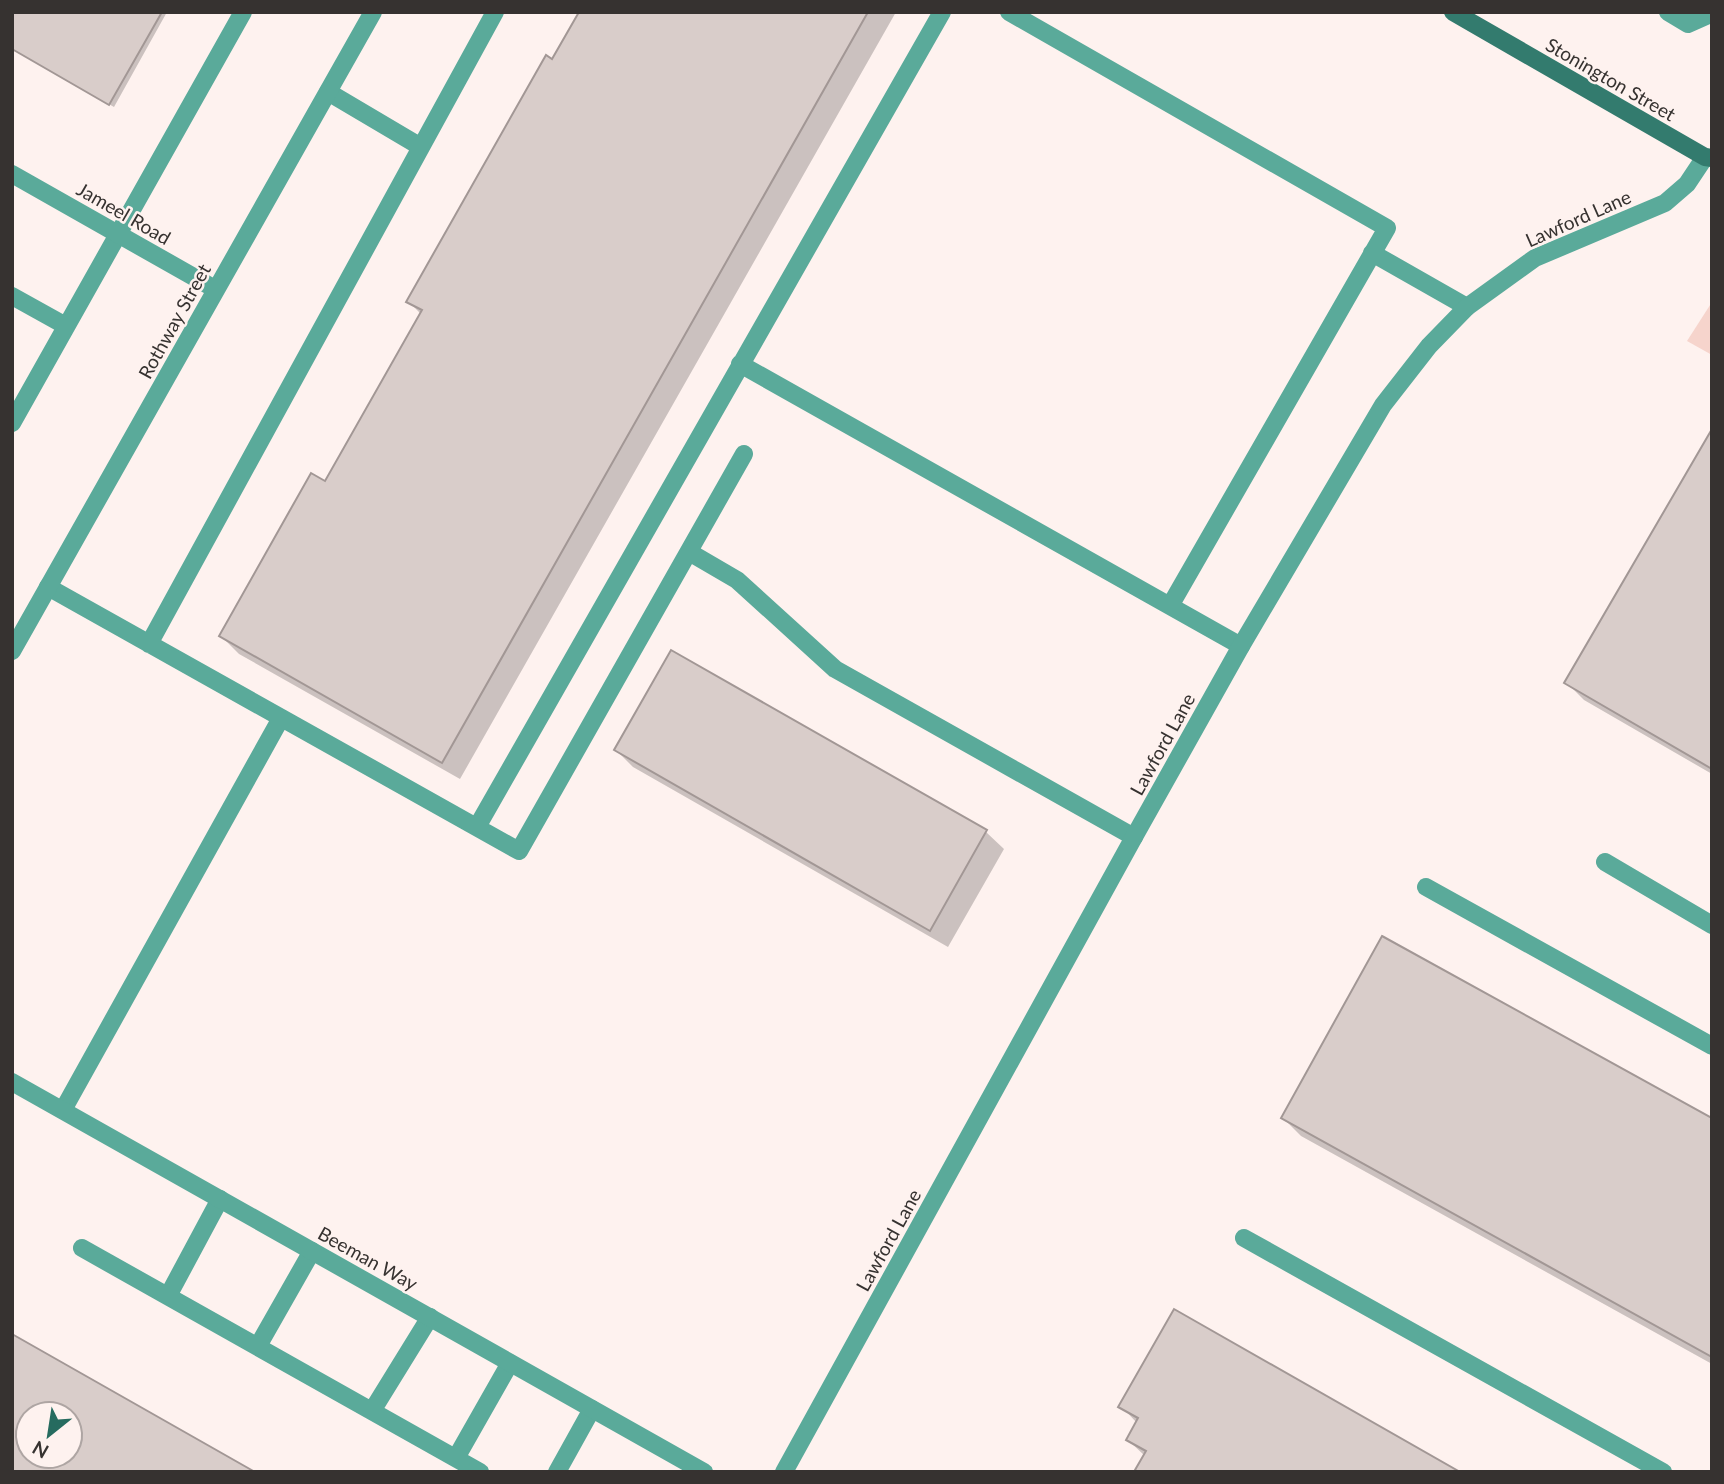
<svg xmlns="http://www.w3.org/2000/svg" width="1724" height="1484" viewBox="0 0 1724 1484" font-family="Lato,sans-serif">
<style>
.green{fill:#f6d4cc}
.shadow{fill:#0003}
.building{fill:#d9cdca;stroke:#a29795;stroke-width:2;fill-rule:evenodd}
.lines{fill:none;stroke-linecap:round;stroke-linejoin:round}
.lane{stroke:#5aaa9a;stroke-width:18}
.street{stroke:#5aaa9a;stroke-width:18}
.secondary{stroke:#337b6e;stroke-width:18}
.labels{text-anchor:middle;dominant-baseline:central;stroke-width:5;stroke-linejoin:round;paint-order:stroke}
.street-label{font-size:19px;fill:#363230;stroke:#fef2ef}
</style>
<rect width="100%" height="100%" fill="#fef2ef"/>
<path class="green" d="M1712 302V355L1687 341Z"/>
<path class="shadow" d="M12 12H167L114 107 12 49Z
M581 12H896L460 779 239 654 221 636 325 483 421 314 408 301Z
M1712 432V774L1584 700 1566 682Z
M616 750 986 832 1004 849 948 947 633 767Z
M1283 1118 1712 1120V1364L1301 1136Z
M1121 1406 1457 1472 1145 1456 1128 1440 1137 1423Z"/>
<path class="building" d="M12 12H162L109 105 12 49Z
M579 12H868L442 763 219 636 311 473 325 481 422 310 406 302 546 55 552 59Z
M1712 429V769L1564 683Z
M671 650 987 830 930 931 614 750Z
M1382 936 1712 1118V1357L1281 1118Z
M1174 1309 1460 1472H1138L1135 1470 1146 1451 1126 1440 1138 1418 1118 1407Z
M12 1334 255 1472H12ZM28 1414H70V1456H28Z"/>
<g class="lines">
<path class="lane" d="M1009 12 1387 228 1170 606
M1668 12 1688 24 1706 16 1707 12
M328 92 421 147
M1372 253 1467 307
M12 296 66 326
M740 364 1241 646
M12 423 243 12
M689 552 737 580 835 669 1134 837
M48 587 519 851 744 454
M149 644 495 12
M477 827 942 12
M1605 862 1712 925
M1426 887 1712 1046
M63 1110 281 718
M1244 1238 1663 1472
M82 1248 480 1472
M168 1296 220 1199
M258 1346 312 1251
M372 1411 430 1317
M456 1458 510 1363
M557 1472 592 1409"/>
<path class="street" d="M12 174 215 289
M12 651 373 12
M12 1082 704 1472
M784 1472 1134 837 1241 646 1383 405 1429 346 1467 307 1535 258 1665 203 1687 184 1705 157"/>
<path class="secondary" d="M1453 12 1705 157 1712 158"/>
</g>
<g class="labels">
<g class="street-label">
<text transform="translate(1611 79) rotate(30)">Stonington Street</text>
<text transform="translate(124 213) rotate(30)">Jameel Road</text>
<text transform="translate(1578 218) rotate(-24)">Lawford Lane</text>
<text transform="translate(174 321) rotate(-61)">Rothway Street</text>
<text transform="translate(1162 744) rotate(-61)">Lawford Lane</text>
<text transform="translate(888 1240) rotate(-61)">Lawford Lane</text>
<text transform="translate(368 1258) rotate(29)">Beeman Way</text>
</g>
</g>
<rect width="1724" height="1484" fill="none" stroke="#363230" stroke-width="28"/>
<g transform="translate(49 1435) rotate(210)"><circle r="33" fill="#fef2ef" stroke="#aea5a3" stroke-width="2"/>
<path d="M0-5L12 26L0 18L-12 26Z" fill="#266b5f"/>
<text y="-10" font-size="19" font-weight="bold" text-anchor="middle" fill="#363230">N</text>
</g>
</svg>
